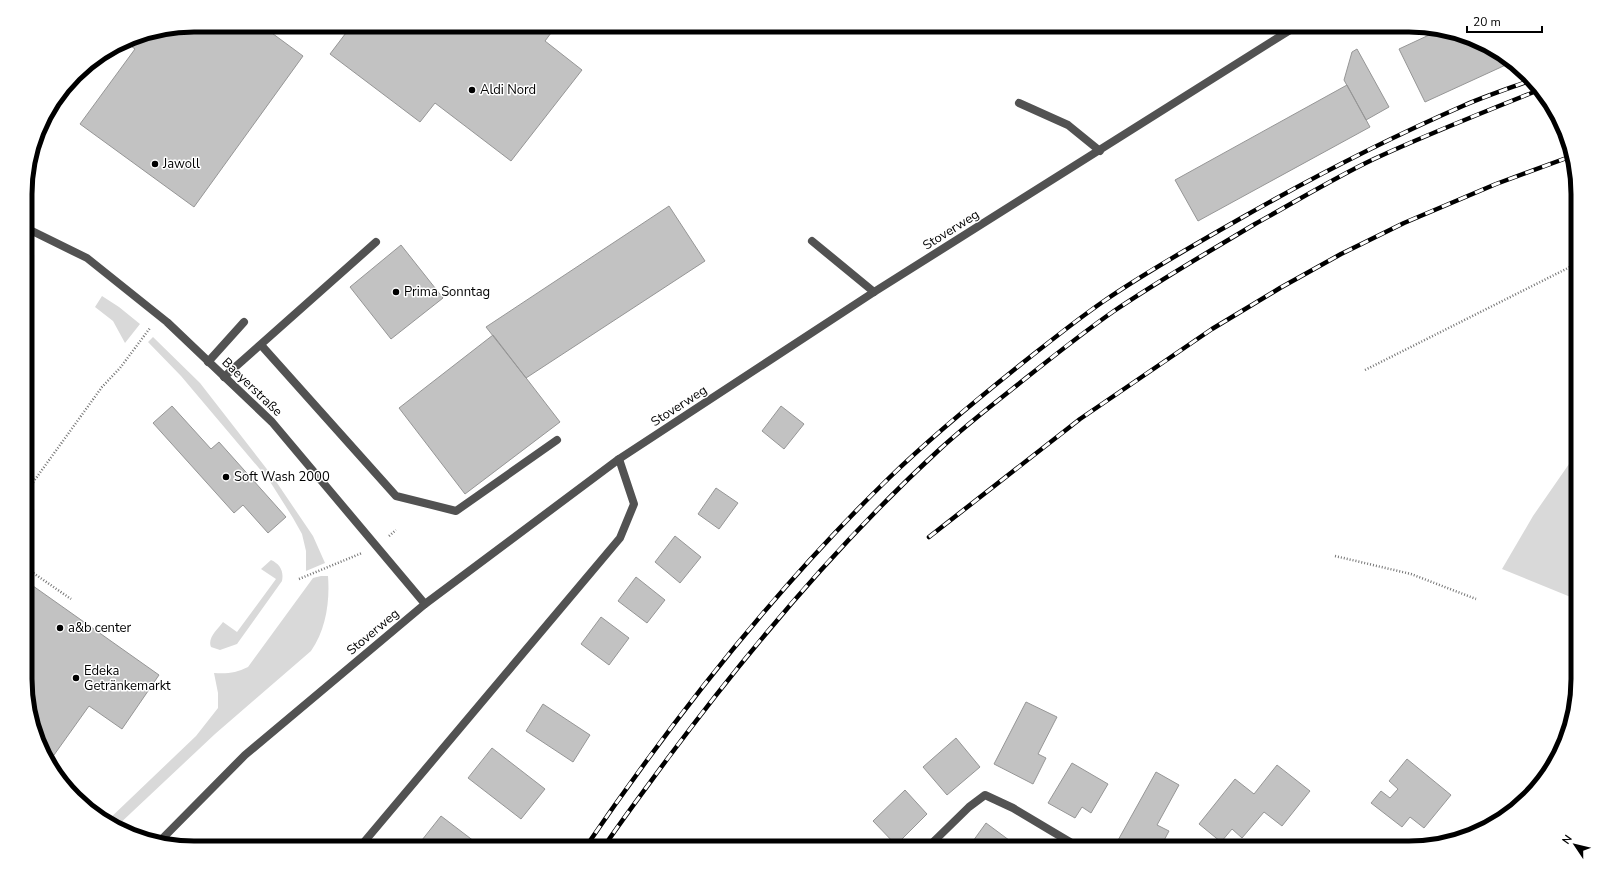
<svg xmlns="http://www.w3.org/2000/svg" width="1603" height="873" viewBox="0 0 1603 873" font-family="'Nunito Sans',sans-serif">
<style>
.green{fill:#d9d9d9}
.building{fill:#c2c2c2;stroke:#969696}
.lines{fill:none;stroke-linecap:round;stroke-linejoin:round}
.path{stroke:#747474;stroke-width:2.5;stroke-dasharray:1 2;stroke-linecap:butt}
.service{stroke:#525252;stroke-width:8}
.minor{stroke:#525252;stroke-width:8}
.tertiary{stroke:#525252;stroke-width:8}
.rail-casing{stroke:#000;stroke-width:4.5}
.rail{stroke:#fff;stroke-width:3;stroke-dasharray:9;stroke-linecap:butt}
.poi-dot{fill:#000;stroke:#fff;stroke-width:1.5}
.labels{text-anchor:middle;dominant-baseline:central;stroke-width:3;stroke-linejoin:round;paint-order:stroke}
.poi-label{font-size:13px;fill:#000;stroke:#fff;text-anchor:start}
.street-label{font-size:13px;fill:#000;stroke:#fff}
.rim{fill:none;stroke:#000;stroke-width:5}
</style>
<rect width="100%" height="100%" fill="#fff"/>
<path class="green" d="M102 296 119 307 140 324 125 343 113 321 95 307Z
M153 337 200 383 273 477 313 536 325 563 306 571V551L302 534 293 518 269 480 181 376 148 342Z
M1578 451V600L1502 569 1533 516Z
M271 560C280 564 284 571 282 581L237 644 220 650 211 647C207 638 218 629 223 622L237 632 276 579 261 569Z
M321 576H328C330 601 326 630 311 651L215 734 115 828 106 822 196 736 218 708V693L214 673C227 674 236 673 248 667L313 578Z"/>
<path class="building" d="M194 25H261L303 56 194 207 80 124 135 49 124 41 129 38Z
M352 25H557L545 41 582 70 511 161 435 103 420 122 330 54Z
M1442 29 1453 31 1493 48 1510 63 1425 102 1399 49Z
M1357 49 1389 107 1366 120 1344 80 1352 52Z
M1347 85 1370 127 1198 221 1175 180Z
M669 206 705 261 526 378 486 327Z
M401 245 443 298 391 339 350 287Z
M493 335 560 422 465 494 399 408Z
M172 406 211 449 219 442 286 517 268 533 243 505 234 513 153 423Z
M781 406 804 424 784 449 762 431Z
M716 488 738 503 719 529 698 514Z
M675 536 701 557 680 583 655 562Z
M636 577 665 600 647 623 618 601Z
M26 581 159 675 122 729 89 706 49 762 26 701Z
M601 617 629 638 609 665 581 644Z
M1026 702 1057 717 1038 754 1046 758 1033 784 994 764Z
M543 704 590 735 573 762 526 731Z
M956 738 980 767 947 795 923 767Z
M492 748 545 789 521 819 468 778Z
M1407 759 1451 795 1424 828 1410 817 1402 827 1371 803 1381 791 1390 798 1398 789 1389 781Z
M1072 763 1108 784 1091 813 1082 807 1075 818 1048 803Z
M1277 765 1310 791 1282 826 1264 812 1242 838 1232 829 1221 842 1199 824 1235 779 1254 794Z
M1156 772 1179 785 1157 825 1169 831 1160 848H1127L1117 842Z
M905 790 927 814 896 845 873 821Z
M441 816 483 848H433L422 840Z
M986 823 1017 846 1015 848H968Z
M854 841 863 848H849Z"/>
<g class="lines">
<path class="path" d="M1365 370 1578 263
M26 492 102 387 120 368 150 328
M389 536 396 530
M1335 556 1411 574 1476 599
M26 568 71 599
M299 579 362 553"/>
<path class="service" d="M1019 103 1068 125 1100 151
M812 241 874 292
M261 345 396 496 456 511 557 440
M208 362 244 322
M224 377 376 242"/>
<path class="minor" d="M26 228 87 258 167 322 272 422 425 604
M359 848 620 538 634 504 619 459
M927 848 969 807 985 795 1013 808 1080 848"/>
<path class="tertiary" d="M158 843 245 755 425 604 619 459 874 292 1298 25"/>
<defs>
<path id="rail" d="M929 537 1080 419 1212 329 1280 288 1341 254 1404 223 1496 184 1572 156
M585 848C675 716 774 590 889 478 930 438 975 401 1020 365 1048 343 1075 321 1104 301 1149 270 1196 244 1243 217 1315 176 1389 138 1465 105 1486 96 1507 89 1529 81
M603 848C624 817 646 788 668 758 750 648 839 542 940 449 963 428 987 409 1011 390 1045 363 1078 336 1114 311 1160 280 1208 252 1255 224 1295 202 1334 178 1374 159 1428 134 1484 112 1539 90"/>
</defs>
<use href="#rail" class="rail-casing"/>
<use href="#rail" class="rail"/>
</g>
<g class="poi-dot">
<circle cx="472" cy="90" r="4"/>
<circle cx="155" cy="164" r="4"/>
<circle cx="396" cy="292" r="4"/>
<circle cx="226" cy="477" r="4"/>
<circle cx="60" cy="628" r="4"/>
<circle cx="76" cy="678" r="4"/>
</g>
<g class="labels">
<g class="poi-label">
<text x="480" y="90">Aldi Nord</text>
<text x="163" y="164">Jawoll</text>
<text x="404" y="292">Prima Sonntag</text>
<text x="234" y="477">Soft Wash 2000</text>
<text x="68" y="628">a&amp;b center</text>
<text x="84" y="671">Edeka<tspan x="84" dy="15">Getränkemarkt</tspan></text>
</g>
<g class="street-label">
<text transform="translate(951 230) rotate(-32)">Stoverweg</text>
<text transform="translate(252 387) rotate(44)">Baeyerstraße</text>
<text transform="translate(679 406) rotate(-33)">Stoverweg</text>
<text transform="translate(373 632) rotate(-40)">Stoverweg</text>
</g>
</g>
<path d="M0 0H1603V873H0ZM194 32H1409A162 162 0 0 1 1571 194V679A162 162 0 0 1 1409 841H194A162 162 0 0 1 32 679V194A162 162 0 0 1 194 32Z" fill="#fff" fill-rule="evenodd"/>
<path class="rim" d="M194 32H1409A162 162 0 0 1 1571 194V679A162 162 0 0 1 1409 841H194A162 162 0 0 1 32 679V194A162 162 0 0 1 194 32Z"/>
<g transform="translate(1575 845) rotate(305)" stroke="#ffffff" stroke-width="3" paint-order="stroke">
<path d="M0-3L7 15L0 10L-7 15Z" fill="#000000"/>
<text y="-6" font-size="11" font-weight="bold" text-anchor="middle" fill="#000000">N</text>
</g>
<path d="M1467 26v6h75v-6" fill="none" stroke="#000000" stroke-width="2"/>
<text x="1473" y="26" font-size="12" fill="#000000" stroke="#ffffff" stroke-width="3" paint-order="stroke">20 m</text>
</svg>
